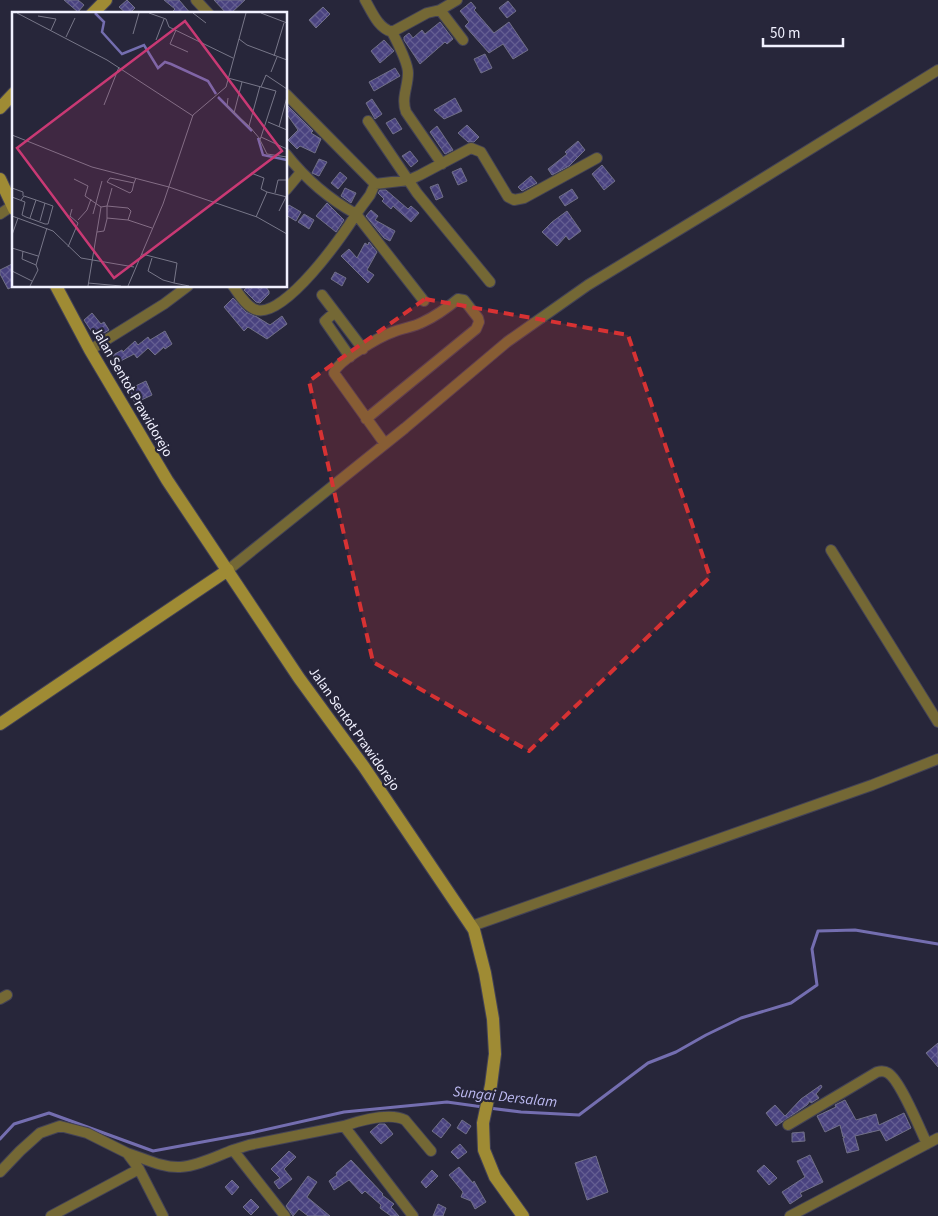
<svg xmlns="http://www.w3.org/2000/svg" width="938" height="1216" viewBox="0 0 938 1216" font-family="'Source Sans 3',sans-serif">
<style>
.lines{fill:none;stroke-linecap:round;stroke-linejoin:round}
.stream{stroke:#746eb0;stroke-width:3}
.building{fill:url(#building-cross-hatch);stroke:#717088}
.street-casing{stroke:#434256;stroke-width:12}
.secondary-casing{stroke:#434256;stroke-width:14}
.street{stroke:#746835;stroke-width:10}
.secondary{stroke:#9f8b34;stroke-width:12}
.marked{fill:#d73233;fill-opacity:0.2;stroke:#d73233;stroke-width:4;stroke-dasharray:10 6;stroke-linejoin:round}
.labels{text-anchor:middle;dominant-baseline:central;stroke-width:4.5;stroke-linejoin:round;paint-order:stroke}
.street-label{font-size:14px;fill:#f1f1ff;stroke:#27263a}
.water-label{font-size:15px;font-style:italic;fill:#bebbf3;stroke:#27263a}
.inset-river{fill:none;stroke:#746eb0;stroke-width:2.5}
.inset-road{fill:none;stroke:#787789;stroke-width:1}
.view{fill:#c93974;fill-opacity:0.15;stroke:#c93974;stroke-width:2.5}
.inset-edge{fill:none;stroke:#f1f1ff;stroke-width:2.5}
</style>
<defs>
<pattern id="building-cross-hatch" width="8" height="8" patternUnits="userSpaceOnUse" patternTransform="scale(1.25)"><rect width="8" height="8" fill="#49427f"/><path d="M0 0l8 8M0 8l8-8" fill="none" stroke="#645e92"/></pattern>
</defs>
<rect width="100%" height="100%" fill="#27263a"/>
<g class="lines">
<path class="stream" d="M489 1108 521 1112 579 1115 648 1063 676 1052 706 1035 741 1018 791 1003 817 985 812 949 818 931 855 930 938 944
M0 1139 14 1124 49 1113 153 1151 251 1133 344 1112 447 1102 483 1107"/>
</g>
<path class="building" d="M64 0H78L84 5 78 12Z
M127 0 135 8 129 14H127L119 7Z
M164 0H179L191 14H170L175 9Z
M214 0H245L230 14H227Z
M508 1 516 11 507 18 499 8Z
M471 2 476 8 474 10 494 33 509 22 528 50 513 59 503 44 489 53 465 26 469 22 460 11Z
M323 7 330 14 316 28 309 20Z
M440 22 453 39 447 44 445 42 420 64 404 40V37L409 33 413 38 422 30 425 34Z
M384 40 394 51 380 63 371 51Z
M485 54 492 68 481 73 474 59Z
M395 68 400 76 374 91 369 82Z
M455 98 462 111 444 119 434 110Z
M372 99 382 114 375 119 366 103Z
M286 104 313 131 311 133 321 139 315 153 300 146 297 149 288 140 298 130 286 113Z
M395 118 402 129 393 134 386 123Z
M467 125 479 137 474 142H468L458 133Z
M437 126 453 150 445 154 430 132Z
M578 141 585 150 569 166 552 175 548 169 567 154 565 152Z
M410 151 418 161 411 167 402 156Z
M319 159 327 162 319 176 312 173Z
M602 165 615 181 604 190 592 174Z
M461 168 467 181 458 185 452 172Z
M340 172 347 178 338 189 331 183Z
M531 176 537 183 522 191 518 187Z
M438 184 443 197 436 200 430 187Z
M345 188 356 193 351 203 341 196Z
M572 189 578 198 565 206 559 197Z
M380 190H386L408 209 411 206 419 213 411 222 393 206 391 209 382 201 384 199 378 193Z
M327 203 344 220 336 232 316 216Z
M289 205 301 212 296 221 286 215V209Z
M371 210 378 216 375 220 395 231 390 241 384 238 366 216Z
M567 211 581 231 569 240 566 236 557 246 542 232 552 222Z
M304 214 314 220 309 229 298 222Z
M369 242 377 252 367 270 374 275 368 283 341 256 349 249 357 258 365 243 368 245Z
M14 263V286L8 289 0 274V270Z
M335 272 346 278 342 286 331 279Z
M249 286H265L269 291V294L260 303 256 302 244 290Z
M233 298 246 312 257 317 270 325 282 316 287 324 267 339 248 327 244 331 224 307Z
M92 313 101 324 104 322 109 330 96 338 84 320Z
M165 331 172 344 165 349 164 347 155 355 148 348 137 358 134 354 115 364 113 361 115 359 113 355 122 350 123 352 135 341 138 345 148 337 150 340Z
M146 381 152 395 135 403 129 389Z
M159 433 169 445 163 451 152 438Z
M938 1043V1067L926 1053Z
M821 1085 822 1087 816 1094 819 1098 811 1103 810 1101 807 1105 776 1126 766 1113 775 1105 785 1116 801 1099Z
M845 1100 856 1120 876 1114 879 1125 904 1113 911 1128 886 1141 880 1130 855 1136 859 1150 847 1153 843 1138 845 1137H843L840 1125 825 1132 817 1116 836 1107 835 1105Z
M443 1118 451 1125 441 1138 432 1131Z
M462 1120 471 1126 466 1134 457 1128Z
M379 1124H385L393 1134 381 1144 370 1132Z
M804 1132 805 1141 792 1142V1133Z
M460 1144 467 1152 458 1159 451 1152Z
M289 1151 296 1157 284 1169 292 1179 279 1189 274 1182 280 1178 271 1169Z
M810 1155 823 1182 800 1193 802 1196 790 1204 782 1192 805 1177 797 1161Z
M596 1156 608 1192 587 1200 575 1163Z
M351 1160 383 1194 382 1195 394 1204 391 1207 399 1216H391L380 1208 381 1205 365 1191 362 1194 349 1180 334 1190 329 1181 337 1175 336 1173Z
M764 1165 777 1178 769 1185 757 1171Z
M459 1167 473 1183 474 1181 486 1202 475 1209 471 1201 461 1197 463 1192 449 1175Z
M432 1170 438 1176 426 1188 421 1182Z
M308 1176 317 1182 307 1197 330 1216H308L299 1209 293 1216 286 1206Z
M232 1180 239 1187 232 1195 225 1187Z
M251 1199 259 1207 251 1215 243 1207Z
M438 1204 446 1208 443 1216H433Z"/>
<g class="lines">
<defs>
<path id="street" d="M196 0 209 14
M365 0C372 12 378 28 392 32L427 13 440 10 463 40
M440 10 457 0
M392 32C397 42 408 62 408 73 408 87 401 98 406 112L442 164
M286 94 375 184 409 180 420 175 471 148 481 152 508 197 514 200 524 198 597 158
M368 121 417 193 490 282
M286 154C305 178 329 199 356 214L370 195 375 184
M286 190 301 172
M0 214 12 206
M233 286C239 294 247 308 257 310 285 317 343 236 356 214L424 301
M322 295 363 349
M335 312 325 321 350 357
M90 350 164 304 188 286
M366 419 476 329 479 322 478 318 464 300 458 299C447 308 436 316 423 322 414 327 403 328 393 332 381 336 337 361 334 373L385 444
M831 550 938 722
M228 570 405 428 507 342 588 285 723 203 938 70
M472 926 872 785 938 759
M0 999 7 995
M788 1125 877 1072C881 1071 885 1071 888 1073 900 1080 920 1129 927 1144
M344 1126C359 1121 390 1112 405 1120L431 1151
M233 1150 249 1145 344 1126 413 1216
M127 1153C144 1158 162 1168 180 1167 198 1166 217 1156 233 1150L285 1216
M0 1172 20 1151 40 1133 60 1126 87 1133 127 1153 139 1169 163 1216
M51 1216 139 1169
M790 1216 938 1138"/>
<path id="secondary" d="M92 14 106 0
M0 108 14 93
M0 179 14 209
M56 286 90 350 167 480 299 678 364 767 474 930 485 973 493 1019 495 1054 491 1085 483 1123 484 1150 495 1177 523 1216
M0 724 228 570"/>
</defs>
<use href="#street" class="street-casing"/>
<use href="#secondary" class="secondary-casing"/>
<use href="#street" class="street"/>
<use href="#secondary" class="secondary"/>
</g>
<path class="marked" d="M425 299 628 335 710 577 529 751 373 662 309 381Z"/>
<g class="labels">
<g class="street-label">
<text transform="translate(132 392) rotate(60)">Jalan Sentot Prawidorejo</text>
<text transform="translate(354 729) rotate(55)">Jalan Sentot Prawidorejo</text>
</g>
<g class="water-label">
<text transform="translate(505 1097) rotate(6)">Sungai Dersalam</text>
</g>
</g>
<g transform="translate(12 12)">
<rect width="275" height="275" fill="#27263a"/>
<path class="inset-river" d="M83 1 92 10 90 20 110 42 132 33 146 56 153 50 159 52 196 69 204 82M206 85 240 119M246 126 251 143 275 148"/>
<path class="inset-road" d="M5 1 95 48 181 104M137 1 154 7 157 15 221 46M181 1 194 11M249 1 275 11M26 4 44 7 39 18M164 18 158 32 176 40M121 22 127 1M54 25 63 6M227 27 235 33 275 48M144 28 152 7M262 44 272 11M259 60 265 45M216 66 264 79 248 128 255 142 275 145M230 70 222 101 237 114M248 74 237 114 248 127M249 75 254 63 275 77M216 86 215 94 222 101M92 93 107 55M256 110 275 118M267 115 275 85M0 123 80 155 157 175 245 205 275 222M249 125 275 137M239 161 252 166 249 177 255 180M62 167 76 174 73 184 89 195 76 274M122 171 98 166 95 170 118 181 120 179 122 171 124 166M0 176 11 180V184M100 176 95 194 116 196 119 199 116 208 140 216M263 181 266 168H275M0 185 13 190 10 203 14 205 33 212H36L41 194 24 188 18 206M9 188 12 184 24 188M267 199 274 185M81 202 90 169M0 204 41 219 69 246 122 255M244 205 255 180 275 185M95 206 116 208M66 208 75 198 79 187M28 209 33 191M85 220 92 219 95 207V194L89 195M0 223 6 206M56 235 66 211 58 204 60 197M0 236 26 244M11 239 10 247 24 253M130 242 165 251 162 271 151 268 136 259 140 246M0 259 20 269M76 271 109 274M162 271 177 274M18 274 26 258 24 253 35 216M116 274 151 192 181 103 214 75 234 1"/>
<path class="view" d="M173 9 270 139 102 266 5 136Z"/>
<rect width="275" height="275" class="inset-edge"/>
</g>
<path d="M763 38v8h80v-8" fill="none" stroke="#f1f1ff" stroke-width="2.5"/>
<text x="770" y="38" font-size="15" fill="#f1f1ff" stroke="#27263a" stroke-width="4" paint-order="stroke">50 m</text>
</svg>
